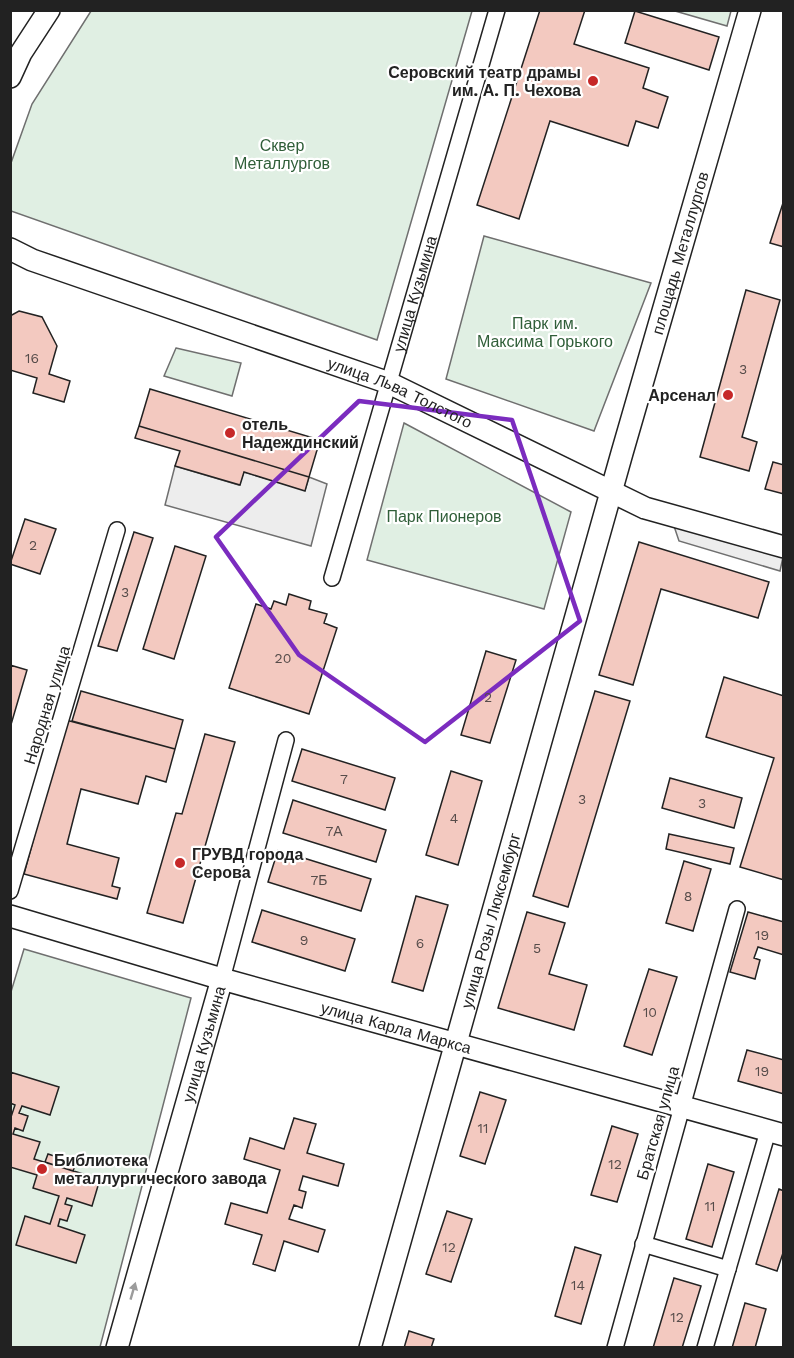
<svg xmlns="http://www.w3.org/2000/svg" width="794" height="1358" viewBox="0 0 794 1358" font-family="'Work Sans',sans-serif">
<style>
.green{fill:#e0efe3;stroke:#6f6f6f;stroke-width:1.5}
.parking{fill:#ededed;stroke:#6f6f6f;stroke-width:1.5}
.building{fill:#f3c9c0;stroke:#222;stroke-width:1.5}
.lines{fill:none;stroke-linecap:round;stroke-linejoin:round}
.street-casing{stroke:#222;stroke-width:18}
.secondary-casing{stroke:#222;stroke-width:24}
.street{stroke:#fff;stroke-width:15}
.secondary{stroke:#fff;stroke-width:21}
.oneway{fill:#9c9c9c}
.marked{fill:none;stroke:#7b2cbf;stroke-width:4.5;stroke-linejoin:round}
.poi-dot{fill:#c62828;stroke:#fff;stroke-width:2}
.labels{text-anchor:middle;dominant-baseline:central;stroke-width:4.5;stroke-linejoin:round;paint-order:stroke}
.number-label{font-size:14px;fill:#564c4a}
.poi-label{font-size:16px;font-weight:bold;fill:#222;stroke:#fff;text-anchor:start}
.park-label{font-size:16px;fill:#2f5e38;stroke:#fff}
.street-label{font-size:16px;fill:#222;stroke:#fff}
</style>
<rect width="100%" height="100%" fill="#fff"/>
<path class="green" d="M91 11H472L377 340 11 211V163L32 104Z
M675 11H731L727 26Z
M484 236 651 283 594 431 446 379Z
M176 348 241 363 232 396 164 376Z
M404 423 571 512 544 609 367 560Z
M24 949 191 998 100 1347 11 1348 10 995Z"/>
<path class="parking" d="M175 466 239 485 244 472 305 490 309 477 327 484 311 546 165 505Z
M674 526 783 557 780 571 679 541Z"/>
<path class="building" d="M540 10H585L574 44 649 68 643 88 668 97 658 128 636 121 628 146 550 121 519 219 477 205Z
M635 11 719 37 709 70 625 43Z
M784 200V247L770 243Z
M746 290 780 300 742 437 757 442 749 471 700 457Z
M19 311 42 317 57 346 49 374 70 381 64 402 33 393 37 378 10 370V316Z
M150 389 320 440 309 477 139 426Z
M139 426 309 477 305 491 244 472 240 485 175 466 180 451 135 438Z
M773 462 784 465V494L765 489Z
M25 519 56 529 40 574 10 564Z
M134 532 153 538 117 651 98 646Z
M639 542 769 582 758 618 661 589 633 685 599 675Z
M175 546 206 556 174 659 143 649Z
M289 594 311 601 309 609 327 614 324 623 337 628 309 714 229 688 256 604 271 609 274 601 286 605Z
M486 651 516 660 490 743 461 735Z
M10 665 27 670 10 728Z
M724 677 784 696V880L740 867 774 758 706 737Z
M81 691 183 720 175 749 72 721Z
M595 691 630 701 568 907 533 896Z
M66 720 175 749 166 782 146 776 138 804 81 789 67 844 119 858 112 886 120 888 117 899 24 874Z
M205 734 235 742 183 923 147 913 176 813 182 814Z
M302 749 395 778 385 810 292 781Z
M451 771 482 781 458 865 426 855Z
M670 778 742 798 734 828 662 808Z
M293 800 386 830 376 862 283 833Z
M669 834 734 848 730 864 666 849Z
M278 850 371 879 361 911 268 882Z
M684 861 711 869 693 931 666 923Z
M416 896 448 905 423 991 392 982Z
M262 910 355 939 345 971 252 942Z
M527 912 565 923 549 974 587 985 574 1030 498 1008Z
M748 912 784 922V955L758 947 754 958 760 960 755 979 730 972Z
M649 969 677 977 652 1055 624 1046Z
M747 1050 784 1060V1094L738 1081Z
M10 1072 59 1087 50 1115 22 1106 19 1113 28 1116 23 1131 15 1128 13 1134 40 1142 34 1159 100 1179 92 1206 67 1198 65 1204 72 1206 67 1221 60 1219 58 1226 85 1235 76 1263 16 1245 25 1216 50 1224 59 1196 33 1188 37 1175 10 1167V1120L15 1105 10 1103Z
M480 1092 506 1100 485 1164 460 1156Z
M294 1118 316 1124 307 1153 344 1164 338 1186 303 1176 299 1190 306 1192 302 1208 294 1205 289 1219 325 1230 318 1252 284 1241 275 1271 253 1264 262 1235 225 1224 231 1203 267 1213 280 1170 244 1159 250 1138 284 1149Z
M612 1126 638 1134 617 1202 591 1195Z
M48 1154 76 1163 73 1171 45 1162Z
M708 1164 734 1172 712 1247 686 1239Z
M779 1189 784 1191V1250L777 1271 756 1264Z
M447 1211 472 1219 451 1282 426 1274Z
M575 1247 601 1255 581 1324 555 1316Z
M674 1278 701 1286 682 1348H653Z
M745 1303 766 1309 755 1348H732Z
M409 1331 434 1339 431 1348H404Z"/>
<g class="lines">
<defs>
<g id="street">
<path id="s1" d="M332 578 497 10"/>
<path d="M10 891 117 530"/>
<path d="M222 979 286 740"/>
<path d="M643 1244 728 1269"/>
<path d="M615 1348 737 909"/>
<path d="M705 1348 768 1131"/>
</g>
<g id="secondary">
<path d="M10 77 21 53 49 10"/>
<path id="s2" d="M10 249 32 260 389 383 645 508 784 547"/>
<path id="s3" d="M10 916 222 979 784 1135"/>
<path id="s4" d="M117 1348 222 979"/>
<path id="s5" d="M370 1348 622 453 750 10"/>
</g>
</defs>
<use href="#street" class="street-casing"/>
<use href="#secondary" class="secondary-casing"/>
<use href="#street" class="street"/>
<use href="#secondary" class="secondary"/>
</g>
<defs><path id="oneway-solid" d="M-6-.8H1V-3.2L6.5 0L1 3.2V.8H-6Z" transform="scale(1.5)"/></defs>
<use class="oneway" href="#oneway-solid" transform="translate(133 1291) rotate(-74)"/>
<path class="marked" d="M359 401 512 420 580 621 425 742 299 655 216 537Z"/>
<g class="poi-dot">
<circle cx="593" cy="81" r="6"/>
<circle cx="728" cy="395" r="6"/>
<circle cx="230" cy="433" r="6"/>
<circle cx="180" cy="863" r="6"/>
<circle cx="42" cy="1169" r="6"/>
</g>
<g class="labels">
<g class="number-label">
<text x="32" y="358">16</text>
<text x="743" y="369">3</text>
<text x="33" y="545">2</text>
<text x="125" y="592">3</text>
<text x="283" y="658">20</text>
<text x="488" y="697">2</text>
<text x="344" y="779">7</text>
<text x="582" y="799">3</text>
<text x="702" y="803">3</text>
<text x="454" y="818">4</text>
<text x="334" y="831">7А</text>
<text x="319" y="880">7Б</text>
<text x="688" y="896">8</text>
<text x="762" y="935">19</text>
<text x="304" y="940">9</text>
<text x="420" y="943">6</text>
<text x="537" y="948">5</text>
<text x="650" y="1012">10</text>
<text x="762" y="1071">19</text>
<text x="483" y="1128">11</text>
<text x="615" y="1164">12</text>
<text x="710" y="1206">11</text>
<text x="449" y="1247">12</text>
<text x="578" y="1285">14</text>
<text x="677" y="1317">12</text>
</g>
<g class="poi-label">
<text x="581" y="72" text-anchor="end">Серовский театр драмы<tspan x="581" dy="18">им. А. П. Чехова</tspan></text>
<text x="716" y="395" text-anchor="end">Арсенал</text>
<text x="242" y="424">отель<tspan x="242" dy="18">Надеждинский</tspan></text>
<text x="192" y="854">ГРУВД города<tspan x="192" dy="18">Серова</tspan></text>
<text x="54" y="1160">Библиотека<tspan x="54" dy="18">металлургического завода</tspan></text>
</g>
<g class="park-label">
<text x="282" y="145">Сквер<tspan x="282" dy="18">Металлургов</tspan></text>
<text x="545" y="323">Парк им.<tspan x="545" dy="18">Максима Горького</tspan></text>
<text x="444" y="516">Парк Пионеров</text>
</g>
<g class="street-label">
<text stroke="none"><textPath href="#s5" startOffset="1138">площадь Металлургов</textPath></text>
<text stroke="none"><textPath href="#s1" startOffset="296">улица Кузьмина</textPath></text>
<text stroke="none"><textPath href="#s2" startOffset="416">улица Льва Толстого</textPath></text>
<text transform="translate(47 705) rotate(-73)">Народная улица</text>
<text stroke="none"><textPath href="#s5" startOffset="444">улица Розы Люксембург</textPath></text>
<text stroke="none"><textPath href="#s3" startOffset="402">улица Карла Маркса</textPath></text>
<text stroke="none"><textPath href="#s4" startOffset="316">улица Кузьмина</textPath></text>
<text transform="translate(658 1123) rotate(-74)">Братская улица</text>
</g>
</g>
<rect width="794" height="1358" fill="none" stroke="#222222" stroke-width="24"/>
</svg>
